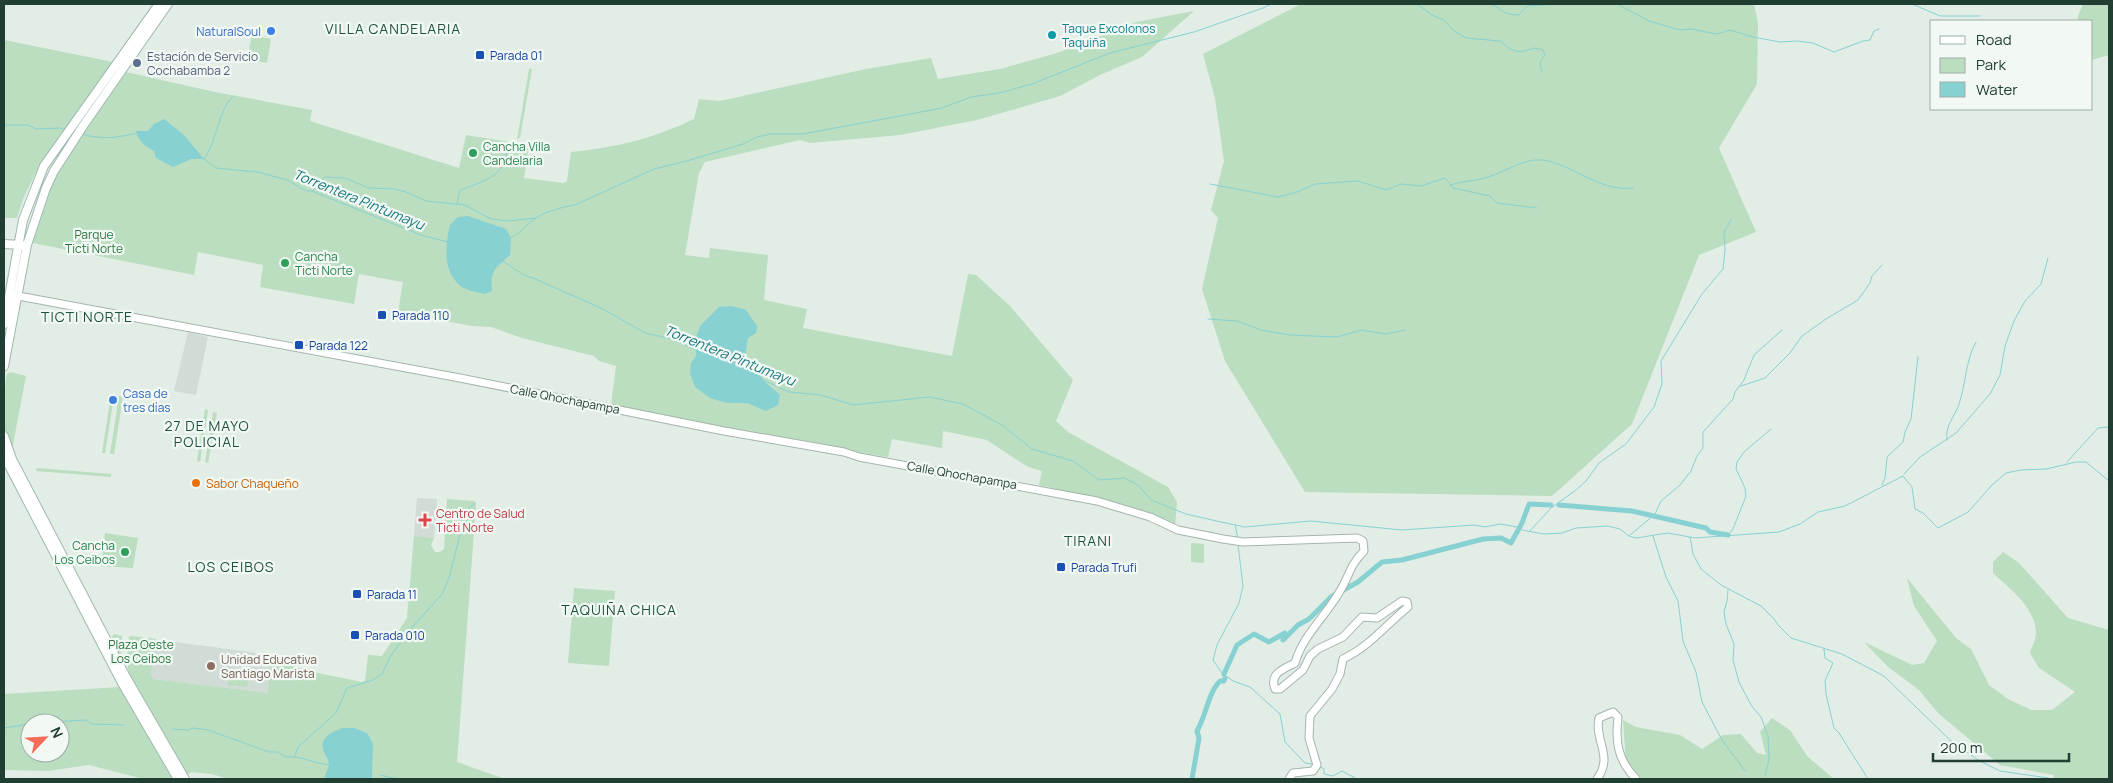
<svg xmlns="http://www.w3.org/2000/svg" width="2113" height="783" viewBox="0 0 2113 783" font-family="Manrope,sans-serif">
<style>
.built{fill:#d0dcd5}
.green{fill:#badebf;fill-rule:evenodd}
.water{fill:#88d1d3}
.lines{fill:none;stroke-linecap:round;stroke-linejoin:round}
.stream{stroke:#88d1d3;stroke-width:1}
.canal{stroke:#88d1d3;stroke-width:5}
.tertiary-casing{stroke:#a4b5ad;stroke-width:9}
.secondary-casing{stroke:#a0b9ad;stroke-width:10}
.tertiary{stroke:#fff;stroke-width:7}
.secondary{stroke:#fff;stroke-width:8}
.shop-dot{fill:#3f7fe0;stroke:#f2f9f5;stroke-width:2}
.culture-dot{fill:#0f9aa8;stroke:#f2f9f5;stroke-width:2}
.transit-dot{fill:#1a4fb4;stroke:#f2f9f5;stroke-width:2}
.service-dot{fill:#5c6f8a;stroke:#f2f9f5;stroke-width:2}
.leisure-dot{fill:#2e9e5b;stroke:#f2f9f5;stroke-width:2}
.food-dot{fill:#e8710a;stroke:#f2f9f5;stroke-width:2}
.health-dot{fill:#e0444e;stroke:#f2f9f5;stroke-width:2}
.education-dot{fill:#8d6e63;stroke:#f2f9f5;stroke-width:2}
.labels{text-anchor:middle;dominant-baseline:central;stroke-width:4.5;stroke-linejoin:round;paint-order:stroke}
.culture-label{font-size:12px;fill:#0d838f;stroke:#f2f9f5;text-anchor:start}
.shop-label{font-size:12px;fill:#366cbe;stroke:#f2f9f5;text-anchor:end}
.transit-label{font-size:12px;fill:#164399;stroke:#f2f9f5;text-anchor:start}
.service-label{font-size:12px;fill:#4e5e75;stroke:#f2f9f5;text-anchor:start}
.leisure-label{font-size:12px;fill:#27864d;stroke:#f2f9f5;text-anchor:start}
.park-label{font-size:12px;fill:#2a763e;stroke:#f2f9f5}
.street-label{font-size:12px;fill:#213e33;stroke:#f2f9f5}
.food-label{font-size:12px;fill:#c56008;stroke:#f2f9f5;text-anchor:start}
.health-label{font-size:12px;fill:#be3a42;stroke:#f2f9f5;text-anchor:start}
.education-label{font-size:12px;fill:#785e54;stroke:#f2f9f5;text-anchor:start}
.neighbourhood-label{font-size:14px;letter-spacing:1px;fill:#1c513e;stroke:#f2f9f5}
.water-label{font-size:14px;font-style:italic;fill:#19787c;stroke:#f2f9f5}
</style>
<rect width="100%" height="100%" fill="#e2ede6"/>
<path class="built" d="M188 332 208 337 196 395 174 391Z
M417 498 437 499 434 538 414 536Z
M160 640 251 652 271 657 269 693 153 679 151 674 156 641Z"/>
<path class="green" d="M1301 4H1754L1758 23 1757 84 1719 148 1756 232 1699 255 1632 424 1552 496 1305 492 1225 361 1202 289 1218 218 1211 210 1224 161 1215 98 1203 54Z
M2083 4H2109V55L2092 60V21H2078V16Z
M1194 11 1142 57 1100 75 1060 96 977 120 900 135 810 143 800 140 705 162 699 173 685 255 709 258 710 248 768 255 764 300 807 309 803 328 952 356 968 274 976 275 1010 306 1073 380 1056 421 1068 432 1168 487 1177 502 1175 527 1122 505 1039 485 1042 471 1028 467 987 440 943 431 942 448 892 439 888 457 791 441 611 405 616 366 599 361 594 356 522 338 491 327 472 326 398 312 403 282 359 274 354 304 260 287 263 265 198 252 194 275 33 243 32 241 53 180 76 143 126 72 215 92 312 110 310 121 459 168 466 135 529 145 524 178 564 183 567 181 571 152C615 148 655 138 694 119L699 99 720 101 866 69 931 58 938 79 1000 69 1057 53 1136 22Z
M252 35 271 39 267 63 247 59Z
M4 40 113 62 40 164 23 199 17 218H4Z
M529 69H532L520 138 517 139Z
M11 372 26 376 12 450C0 428 4 402 6 378L7 374Z
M111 395 114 396 105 453H102Z
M119 396 123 397 114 454H110Z
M205 409 208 410 200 462 197 461Z
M213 412 217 413 208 463 205 462Z
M37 468 111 474V477L36 471Z
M447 499 474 501 476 504 457 762 505 779H228L212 774 191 772 189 774 186 772 129 676 127 660 129 637 131 636 156 639 151 674 153 679 268 693 271 657C298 671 331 675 361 682L365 681 368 655 382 656 407 618 414 536 434 538 431 545 435 552H440L444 549Z
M105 533 138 538 133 568 101 566Z
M1191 543 1204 544V563L1191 562Z
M2003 552 2019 563 2068 618 2109 630V779H2054V775L2000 765 1938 713 1919 690 1887 666 1864 642 1912 665 1924 663 1937 641 1914 606 1907 578 1956 638 1971 649 1989 685 2008 699 2031 710H2052L2075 692 2039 668 2030 653C2032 646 2037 638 2036 631 2034 606 2009 588 1993 573V562Z
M574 588 615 591 609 666 568 663Z
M114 634 122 636 121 660 110 639Z
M230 671 249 673 247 687 228 685Z
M120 687 122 688 174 779H144L89 765 48 771 4 770V694ZM30 723H60V753H30Z
M1772 718 1790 730 1807 756 1834 779H1642L1626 762 1623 720 1636 727 1680 735 1702 749 1723 735 1741 734 1757 753 1766 755 1760 732Z"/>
<path class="water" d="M164 119 184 135 204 159H191L173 167 156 158 154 151C144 145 139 142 136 131H148L154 124Z
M468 216 506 229 511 238 510 255C496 267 490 270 492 291L485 294C478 292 468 291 462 287 442 272 445 246 450 225L458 217Z
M732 306 746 310 757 326 756 333 748 338 745 357 754 365 763 380 780 395 778 405 766 411 747 403H727L710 398 695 387 690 373 691 363 696 356V337L700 326 719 307Z
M342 728H354L367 733 373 744 372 779H324L329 765C329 759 324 755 323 749 320 737 333 732 342 728Z"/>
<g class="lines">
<path class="stream" d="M1417 4 1432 15 1444 20 1454 31 1466 38 1500 41 1510 49 1520 52 1534 48 1543 50 1545 55 1540 62 1542 72
M1491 4 1508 14 1519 15 1527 6 1556 4
M1617 4 1649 21 1680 30 1691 29 1717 34 1730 30 1753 37 1780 42 1797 41 1813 43 1834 52 1863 41 1870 40 1874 31 1879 29
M1912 4 1940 16H1980
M4 125H28L36 129 60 128 66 130
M82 134C101 140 117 138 137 133
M204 159 216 168 258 172 287 180 306 191H312L421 235 448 242
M204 159C217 142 219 106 234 96
M1210 184 1278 197 1297 192 1315 184 1358 181 1386 190 1401 184 1421 186 1445 178 1453 188 1490 196 1497 203 1537 208
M1450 185C1463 181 1476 181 1488 177 1505 172 1524 158 1542 160 1573 164 1601 193 1633 188
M313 190 325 177 345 178 369 188 394 189 406 192 426 201 465 205 491 219 509 221 535 218
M457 204 460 190C474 185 496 179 504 164 507 157 505 151 509 145
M510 238C523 232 526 224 536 218 547 211 563 207 575 205L654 169 687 161 743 144 757 137 771 134H803L942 108 971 97 999 93 1032 84 1110 53 1194 32 1263 8 1271 4
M502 261C514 267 520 275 533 278L603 309 645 333 672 339 696 350
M1208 319 1237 321 1261 330 1290 335 1337 337 1361 330 1386 334 1405 330
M761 379 789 392 821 395 853 405 929 397 963 404 1002 425 1032 449 1073 461 1099 480 1125 478 1138 485 1151 500 1186 514 1221 522 1245 527 1311 521 1402 530 1474 525 1485 527 1500 524 1517 527
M1741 386 1765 378 1790 353 1802 336 1826 319 1858 300 1870 283 1872 276 1882 265
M1947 440C1945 427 1953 418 1958 407 1966 386 1965 361 1976 342
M2067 462 2098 428 2109 427
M1904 474 1920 457 1956 433 1990 394 2000 375 2005 346 2014 321 2025 301 2041 284 2048 258
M1882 485 1885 478 1887 457 1903 442 1905 432 1911 419 1918 357
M1655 514 1661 501 1680 485 1691 471 1697 456 1703 448V432L1733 399 1735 392 1744 380 1754 355 1782 330
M1235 525 1238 539
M1522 530 1544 534 1562 533 1576 528 1608 526 1620 529 1629 536 1636 538 1668 533 1695 538 1779 532 1800 524 1818 512 1845 506 1903 476 1912 487 1915 509 1923 513 1938 528 1968 512 1992 485 2006 473 2021 470 2046 469 2076 462H2086L2109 481
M1529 532 1551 508 1576 490 1586 481 1599 463 1626 444 1654 407 1662 384 1661 361 1702 294 1723 269 1725 250 1724 232 1731 220
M1729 534 1733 529 1746 496 1745 488 1736 469 1737 462 1744 452 1771 429
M1630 535 1653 516
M1653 536 1666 577 1678 601 1683 641 1696 672 1702 702 1722 740 1745 771
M1690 537 1693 554 1701 569 1721 585 1761 606 1774 619 1779 626 1791 638 1842 654 1884 676 1950 740 1978 760 2000 771 2048 778
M1238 545 1243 586 1239 603 1217 645 1213 660 1222 673 1233 681 1250 687 1280 714 1285 742 1305 763 1313 764
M1728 590 1727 601 1724 612 1726 624 1734 644 1733 660 1739 682 1751 705 1761 717 1768 736 1769 759 1765 776
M1824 649 1825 658 1833 663 1825 681 1826 694 1834 728 1839 733 1868 779
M34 723 85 720 93 724 124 725
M4 728 30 724
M172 729 188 730 193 728 208 730 269 752H278L286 757C300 755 314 764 330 765
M295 756 298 747 336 713 347 688 373 680 382 674 390 657 407 633 442 594 449 578 466 511 475 503
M1319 766 1324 769V774L1333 776 1342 771 1357 779
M380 775 398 779"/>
<path class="canal" d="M1559 505 1632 511 1706 528 1710 532 1728 535
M1224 674 1237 645 1254 634 1269 642 1285 633 1283 640 1298 625 1309 619 1331 597 1358 582 1382 562 1402 560 1483 539 1501 538 1511 543 1522 523 1529 504 1551 505
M1192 779 1199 738 1197 731C1206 716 1208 693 1220 681H1224L1225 678"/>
<defs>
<path id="tertiary" d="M13 295 460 378 724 431 844 452 859 457 1097 501 1150 517 1178 530 1223 539 1243 542 1357 538 1363 541 1364 551C1349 566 1350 575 1340 591 1326 616 1303 635 1295 663 1283 669 1269 674 1275 689H1280L1303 670 1310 656 1318 649 1343 637 1362 617 1377 618 1402 601 1407 602 1408 607C1386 625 1369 647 1343 659L1340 674 1332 689 1310 716 1309 738 1317 765 1313 771 1293 773 1289 779
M1597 779C1614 756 1594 741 1599 718L1613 712 1618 717C1615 743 1618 760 1636 779"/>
<path id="secondary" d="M4 244 22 245
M4 324 23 220 44 166 159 4
M4 366 27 245 46 188 54 171 83 126 168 4
M4 436 12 459 126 677 185 779
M4 456 122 683 178 779"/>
</defs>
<use href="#tertiary" class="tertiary-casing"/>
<use href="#secondary" class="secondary-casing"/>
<use href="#tertiary" class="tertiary"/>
<use href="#secondary" class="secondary"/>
</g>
<g class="shop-dot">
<circle cx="271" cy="31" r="5"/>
<circle cx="113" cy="400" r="5"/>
</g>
<circle class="culture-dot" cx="1052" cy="35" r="5"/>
<g class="transit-dot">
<rect x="475" y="50" width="10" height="10" rx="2.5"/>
<rect x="377" y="310" width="10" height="10" rx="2.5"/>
<rect x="294" y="340" width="10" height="10" rx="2.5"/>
<rect x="1056" y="562" width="10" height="10" rx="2.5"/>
<rect x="352" y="589" width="10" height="10" rx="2.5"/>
<rect x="350" y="630" width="10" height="10" rx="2.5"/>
</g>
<circle class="service-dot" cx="137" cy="63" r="5"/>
<g class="leisure-dot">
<circle cx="473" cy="153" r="5"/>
<circle cx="285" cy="263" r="5"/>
<circle cx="125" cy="552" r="5"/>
</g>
<circle class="food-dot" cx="196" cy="483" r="5"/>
<path class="health-dot" d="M422.5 512.5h5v5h5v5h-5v5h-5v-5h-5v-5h5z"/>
<circle class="education-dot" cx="211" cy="666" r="5"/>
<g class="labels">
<g class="culture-label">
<text x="1062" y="28">Taque Excolonos<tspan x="1062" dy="14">Taquiña</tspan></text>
</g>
<g class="shop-label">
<text x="261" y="31">NaturalSoul</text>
<text x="123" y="393" text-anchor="start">Casa de<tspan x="123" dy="14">tres días</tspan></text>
</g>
<g class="transit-label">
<text x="490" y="55">Parada 01</text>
<text x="392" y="315">Parada 110</text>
<text x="309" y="345">Parada 122</text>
<text x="1071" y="567">Parada Trufi</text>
<text x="367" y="594">Parada 11</text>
<text x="365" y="635">Parada 010</text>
</g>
<g class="service-label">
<text x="147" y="56">Estación de Servicio<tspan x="147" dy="14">Cochabamba 2</tspan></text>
</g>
<g class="leisure-label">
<text x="483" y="146">Cancha Villa<tspan x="483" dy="14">Candelaria</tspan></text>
<text x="295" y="256">Cancha<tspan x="295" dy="14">Ticti Norte</tspan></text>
<text x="115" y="545" text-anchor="end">Cancha<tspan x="115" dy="14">Los Ceibos</tspan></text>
</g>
<g class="park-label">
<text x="94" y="234">Parque<tspan x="94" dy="14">Ticti Norte</tspan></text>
<text x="141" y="644">Plaza Oeste<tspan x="141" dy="14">Los Ceibos</tspan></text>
</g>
<g class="street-label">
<text transform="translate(565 399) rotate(11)">Calle Qhochapampa</text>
<text transform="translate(962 475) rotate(10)">Calle Qhochapampa</text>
</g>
<g class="food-label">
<text x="206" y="483">Sabor Chaqueño</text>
</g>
<g class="health-label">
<text x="436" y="513">Centro de Salud<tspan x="436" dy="14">Ticti Norte</tspan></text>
</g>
<g class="education-label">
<text x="221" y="659">Unidad Educativa<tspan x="221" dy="14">Santiago Marista</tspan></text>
</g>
<g class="neighbourhood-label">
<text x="393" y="28">VILLA CANDELARIA</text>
<text x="87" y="316">TICTI NORTE</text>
<text x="207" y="425">27 DE MAYO<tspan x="207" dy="16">POLICIAL</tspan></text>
<text x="1088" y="540">TIRANI</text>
<text x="231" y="566">LOS CEIBOS</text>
<text x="619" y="609">TAQUIÑA CHICA</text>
</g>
<g class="water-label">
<text transform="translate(359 199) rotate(22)">Torrentera Pintumayu</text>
<text transform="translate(730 355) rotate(22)">Torrentera Pintumayu</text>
</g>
</g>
<rect width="2113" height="783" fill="none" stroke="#213e33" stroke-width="10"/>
<rect x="1930" y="20" width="162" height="90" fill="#f2f9f5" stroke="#9eaea7"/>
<rect x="1940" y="36" width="25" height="8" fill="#ffffff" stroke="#9eaea7"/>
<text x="1976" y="45" font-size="15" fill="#213e33">Road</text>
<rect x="1940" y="58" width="25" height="15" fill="#badebf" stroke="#9eaea7"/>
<text x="1976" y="70" font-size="15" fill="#213e33">Park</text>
<rect x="1940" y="82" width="25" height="15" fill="#88d1d3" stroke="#9eaea7"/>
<text x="1976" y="95" font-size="15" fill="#213e33">Water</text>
<g transform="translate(45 738) rotate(65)"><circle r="24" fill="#f2f9f5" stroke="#9eaea7"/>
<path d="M0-4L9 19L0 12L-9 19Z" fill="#f66a56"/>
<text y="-8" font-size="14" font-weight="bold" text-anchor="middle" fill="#213e33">N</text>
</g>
<path d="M1933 753v8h136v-8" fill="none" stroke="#213e33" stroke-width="2.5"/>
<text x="1940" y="753" font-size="15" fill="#213e33" stroke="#f2f9f5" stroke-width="4" paint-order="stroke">200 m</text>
</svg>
